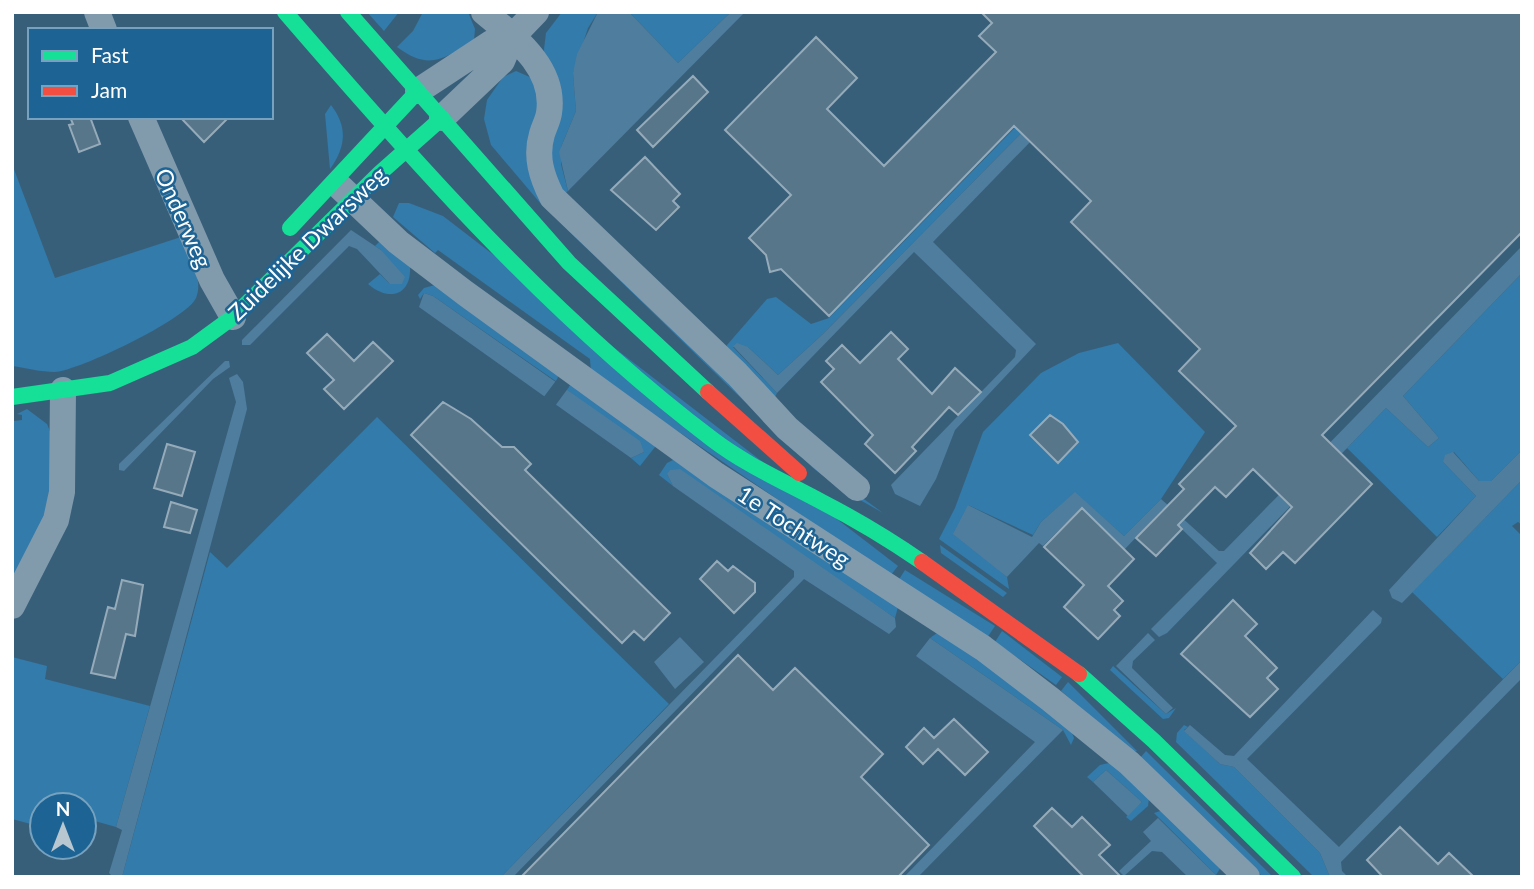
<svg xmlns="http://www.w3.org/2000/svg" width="1534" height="889" viewBox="0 0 1534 889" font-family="Lato,sans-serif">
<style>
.green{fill:#327bab}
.water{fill:#4f7d9e}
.pier{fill:#385f7a}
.building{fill:#57768a;stroke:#96abba;stroke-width:2}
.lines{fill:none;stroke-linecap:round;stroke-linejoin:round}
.street{stroke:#819bad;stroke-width:26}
.fast{stroke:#16e098;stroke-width:16}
.jam{stroke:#f24e42;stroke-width:16}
.labels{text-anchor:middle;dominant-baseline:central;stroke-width:5;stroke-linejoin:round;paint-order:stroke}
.street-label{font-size:23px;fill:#fff;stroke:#1d6495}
</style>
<rect width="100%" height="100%" fill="#385f7a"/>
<path class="green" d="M367 12H399L384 31Z
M423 12H468L475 29 474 40C444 59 429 71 397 47L413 31Z
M562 12H598L588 28 573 73 576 111 561 147V164L568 191 563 195 552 179 544 49 546 33Z
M629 12H731L678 63Z
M1128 12H1141L823 334 778 375 748 347H733L777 393 774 399 726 350 727 345 767 299 776 297 811 324 829 318Z
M516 71 532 78 541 104 529 156 816 464 883 513 839 488 813 468 541 204 491 145 484 119 487 100 503 77Z
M331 105C348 127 346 147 330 169L325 114Z
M12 164 55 278 181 237C189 255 204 279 196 298 187 319 78 371 55 372 41 372 26 368 12 366Z
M399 203H409L443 216 898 566 890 576 591 372 590 359 438 250 435 253 393 217Z
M380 241 410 265C412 296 389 302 368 284L380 274 390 284 381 250 375 246Z
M1522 273V450L1491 481H1479L1454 452 1443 462 1476 496 1437 537 1347 448 1386 408 1428 447 1439 438 1403 396Z
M435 285 559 370 557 382 433 296 424 293 420 299 418 295 424 288Z
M1118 343 1205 432 1161 499 1124 536 1075 493 1041 522 1033 535 968 505 998 569 1007 577 1009 589 939 539 955 508 983 432 1041 373 1079 353Z
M575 381 655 441V447L640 466 631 458 644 452 566 389Z
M27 409 47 424 54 441 46 520 12 579 14 421 22 420V415L17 414Z
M377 417 669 704 501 877H122L210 552 227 568Z
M673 460 682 461 898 607 895 618 806 558 667 474 673 486 659 475 667 463Z
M1522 480V525L1518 522 1512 526 1522 536V660L1503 679 1412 592Z
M940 545 1007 593 1003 597 941 553Z
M905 570 995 626 987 638 898 581Z
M1002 631 1062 677 1056 685 995 642Z
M937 633 952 638 1070 728 1074 738 1071 745 1063 730 930 638Z
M12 657 47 666 45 679 150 706 116 827 84 818V805H42V827L12 819Z
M1113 666 1166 714 1176 708 1169 718 1163 719 1110 670Z
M1068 682 1137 751 1134 752 1061 691Z
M1184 725 1188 727 1184 730 1220 764 1234 767 1320 853 1330 877H1314L1176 742 1177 733Z
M1146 751 1273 877H1263L1140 758Z
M1109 763 1117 764 1149 798 1148 806 1131 821 1126 817 1142 802 1106 770 1093 782 1087 777 1100 765Z
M1163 810 1221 867 1216 875 1154 813Z"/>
<path class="water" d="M598 12H629L678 63 731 12H745L568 191 559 152 576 111 573 73 577 54Z
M1141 12H1156L933 242 1036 344 955 430 936 479 920 506 895 494 891 485 1015 357 1016 350 914 252 777 393 733 346 737 343 748 347 778 375 823 334Z
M351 230 381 250 405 277 402 284H390L357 249 349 246 250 345H242V340Z
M1522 246V273L1403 396 1439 438 1428 447 1386 408 1167 633 1159 637 1151 629 1217 563 1162 510 1124 550 1081 508 1043 546 1039 543 1007 577 953 534 968 505 1032 537 1041 522 1075 492 1124 536 1161 499 1219 551H1224Z
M424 293 433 296 640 441 644 452 631 458 419 307Z
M225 361H229L230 367 213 379 124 471 119 470V464Z
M237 374 243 382 247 409 122 877H113L109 873 122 830 116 827 236 402 229 378Z
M1522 450V480L1402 603 1392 598 1389 590 1476 496 1443 462 1445 455 1453 452 1479 481H1491Z
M680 469 895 618 896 627 889 634 804 579 513 877H501L794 577V571L673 486 667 474 670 470Z
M1373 610 1382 618 1381 623 1247 759 1339 847 1522 660V678L1341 862 1342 871 1348 877H1330L1320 853 1234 767 1220 764 1184 731 1190 725 1225 755 1234 756Z
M1148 633 1155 640 1133 661 1132 668 1173 708 1166 714 1116 666Z
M680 637 704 662 675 689 654 662Z
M930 638 1063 730 918 877H904L1035 742 916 656Z
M1106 770 1142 802 1128 816 1093 782Z
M1158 818 1218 877H1188L1162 852 1152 851 1124 876 1119 871 1151 841 1143 832Z"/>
<path class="pier" d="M558 378 569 387 555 406 543 398Z"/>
<path class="building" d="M981 12H1522V232L1322 435 1372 484 1295 563 1283 552 1266 569 1250 553 1292 507 1253 469 1226 497 1215 487 1178 525 1182 529 1156 556 1136 538 1184 489 1179 484 1236 426 1179 371 1200 349 1071 222 1091 201 1014 126 829 316 781 269 770 272 766 255 749 238 791 195 725 130 816 37 857 78 827 109 884 166 996 52 979 36 992 23Z
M693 76 708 92 653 147 637 130Z
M70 117H90L100 144 79 152 69 125 73 124Z
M180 117H229L204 142Z
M645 157 680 194 673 201 679 207 656 230 611 190Z
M891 332 908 349 898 359 932 394 955 368 981 392 958 415 949 407 912 447 916 451 895 473 865 444 873 435 821 382 834 369 826 361 842 345 860 363Z
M327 334 354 361 373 342 393 361 344 409 324 389 334 380 307 353Z
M443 402 471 419 502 447H514L531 464 525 470 670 613 644 640 634 631 622 643 411 435Z
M1050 415 1063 424 1078 442 1058 463 1030 435Z
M167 444 195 452 182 496 154 488Z
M171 502 197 510 190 533 164 527Z
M1082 508 1134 559 1108 586 1123 601 1114 610 1120 616 1098 639 1064 607 1084 585 1044 547Z
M717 561 728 571 733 566 755 583V592L734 613 700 579Z
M122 580 143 585 135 636 126 634 115 678 91 673 108 607 115 609Z
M1233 600 1257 624 1245 636 1277 668 1267 678 1278 689 1250 717 1181 654Z
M738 655 773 690 795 668 883 754 861 777 929 845 898 877H521Z
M954 719 988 752 965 775 938 749 923 764 906 747 924 728 934 738Z
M1052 808 1072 827 1082 817 1110 845 1099 855 1121 877H1084L1034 826Z
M1400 827 1438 864 1449 853 1474 877H1383L1367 860Z"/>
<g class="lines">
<path class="street" d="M97 12 104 30
M484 12C515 38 556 68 549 113 548 120 544 127 542 134 535 157 542 177 552 197L737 374 787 428 857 488
M418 91 491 43 512 37
M141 117 212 280 233 317
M442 118 502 61 512 37 536 12
M340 187 398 242 465 293 716 475 983 648 1050 699 1129 763 1247 877
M12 606 56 520 62 492 63 390"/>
<path class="fast" d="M285 12C416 164 551 317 712 439 746 465 785 482 822 502 857 520 890 540 922 562
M348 12 569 263 708 392
M290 228 418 91
M12 397 110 383 192 347 233 317 380 173 442 118
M1079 674 1154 741 1293 877"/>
<path class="jam" d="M708 392 799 473
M922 562 1079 674"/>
</g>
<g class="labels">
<g class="street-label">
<text transform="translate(184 218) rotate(66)">Onderweg</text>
<text transform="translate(307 243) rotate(-44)">Zuidelijke Dwarsweg</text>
<text transform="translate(794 526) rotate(33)">1e Tochtweg</text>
</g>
</g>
<rect width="1534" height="889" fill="none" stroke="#ffffff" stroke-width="28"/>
<rect x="28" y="28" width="245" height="91" fill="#1d6495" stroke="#77a2bf" stroke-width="2"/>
<rect x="42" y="51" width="35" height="10" fill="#16e098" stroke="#77a2bf" stroke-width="2"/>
<text x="91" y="63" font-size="21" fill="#ffffff">Fast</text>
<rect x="42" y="86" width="35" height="10" fill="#f24e42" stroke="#77a2bf" stroke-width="2"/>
<text x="91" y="98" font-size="21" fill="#ffffff">Jam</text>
<g transform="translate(63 826)"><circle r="33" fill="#1d6495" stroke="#77a2bf" stroke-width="2"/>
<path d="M0-5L12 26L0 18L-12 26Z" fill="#b9c7d0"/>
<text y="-10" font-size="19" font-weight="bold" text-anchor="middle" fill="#ffffff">N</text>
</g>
</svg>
